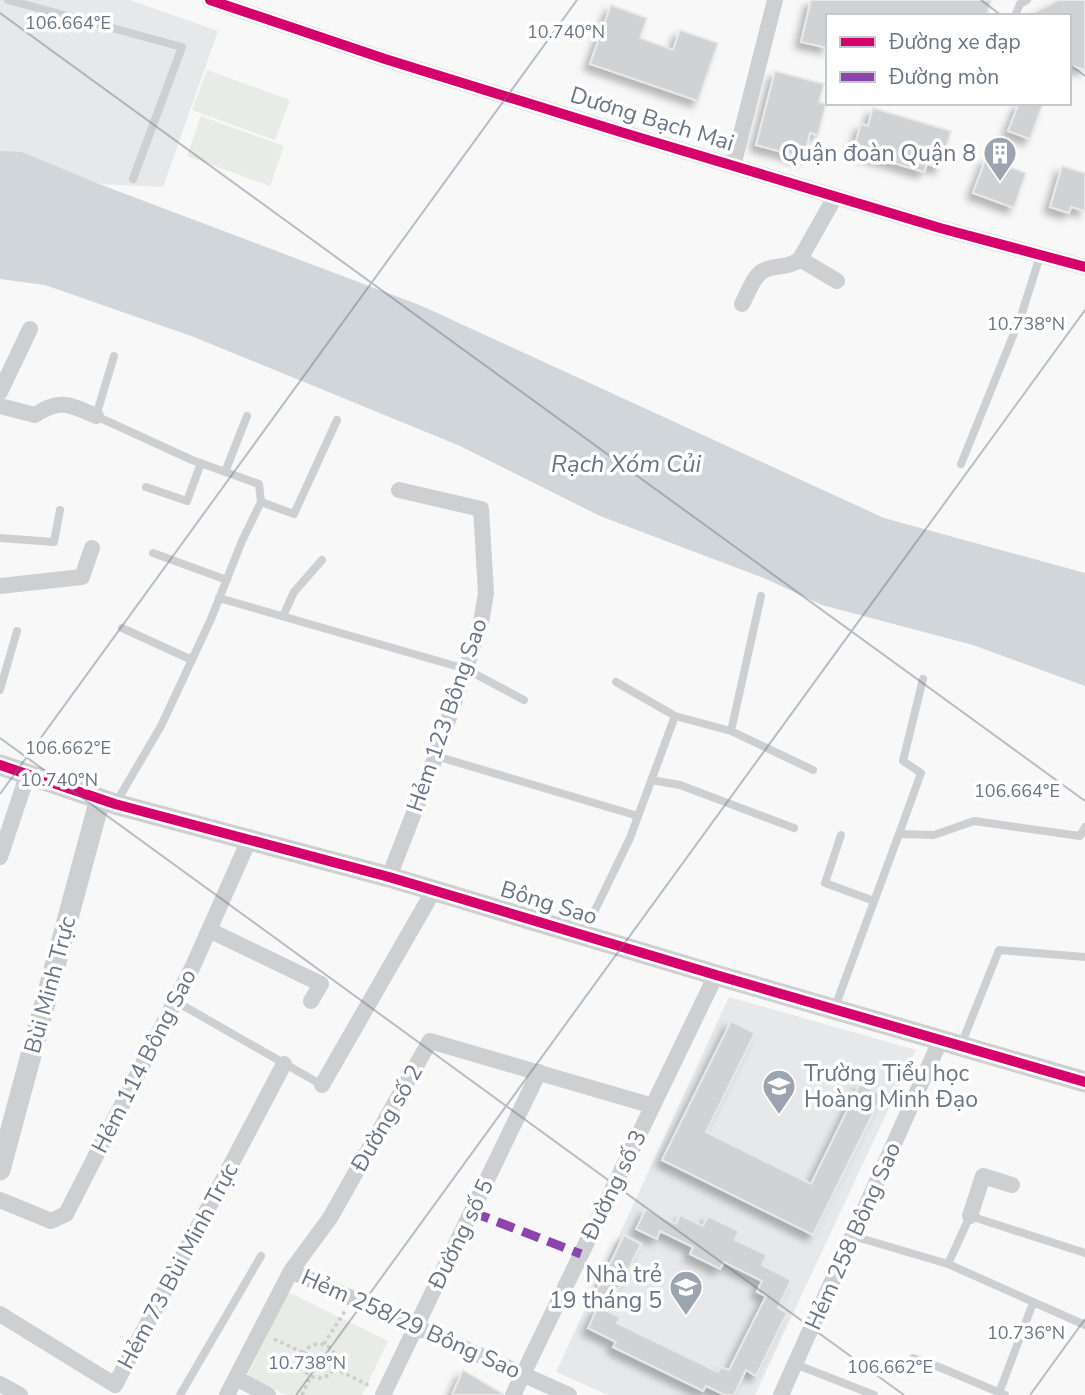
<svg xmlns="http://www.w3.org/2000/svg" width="1085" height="1395" viewBox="0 0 1085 1395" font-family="'Nunito Sans',sans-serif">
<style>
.built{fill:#e7e8e9}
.green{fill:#e8ebe6}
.water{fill:#d0d6da}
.building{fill:#d0d2d3;stroke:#e8e8e8;stroke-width:2;filter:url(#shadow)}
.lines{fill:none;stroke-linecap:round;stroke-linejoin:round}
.path{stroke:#cccdce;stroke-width:3.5;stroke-dasharray:3.5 3.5;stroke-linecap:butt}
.service{stroke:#cecfd1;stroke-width:8}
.minor{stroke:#cecfd1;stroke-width:16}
.tertiary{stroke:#cecfd1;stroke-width:21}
.quiet{stroke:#8e44ad;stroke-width:9;stroke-dasharray:18 9;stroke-linecap:butt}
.cycleway-casing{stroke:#fff;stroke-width:15}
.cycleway{stroke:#d6006c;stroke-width:10}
.ticks{fill:none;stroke:#697687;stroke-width:2;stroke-opacity:0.45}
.labels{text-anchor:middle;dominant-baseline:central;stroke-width:7;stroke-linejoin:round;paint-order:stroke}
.street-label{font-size:23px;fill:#697687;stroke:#fff}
.poi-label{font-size:23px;fill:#697687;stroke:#fff;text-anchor:end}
.water-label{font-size:24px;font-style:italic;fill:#657782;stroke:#fff}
.ticks-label{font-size:18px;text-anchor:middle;fill:#697687;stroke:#fff;stroke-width:7;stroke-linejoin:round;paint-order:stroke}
</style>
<defs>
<filter id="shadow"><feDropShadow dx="-6" dy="6" stdDeviation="3.5" flood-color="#0004"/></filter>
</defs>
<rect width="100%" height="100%" fill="#f8f8f8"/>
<path class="built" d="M0 0H130L218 31 163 187 99 184 0 163Z
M729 997 916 1050 755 1395H608L556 1372Z"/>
<path class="green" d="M207 70 290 100 275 140 192 110Z
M201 116 284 146 270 186 187 156Z
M288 1292 388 1341 362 1395H286L247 1376Z"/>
<path class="water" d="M0 151 22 152 99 184 422 306 884 518 1085 573V686L973 645 822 605 766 579 600 516 460 446 194 337 45 285 0 279Z"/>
<path class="building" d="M811 0H991L987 16H828V48L801 42Z
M1058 0H1085V70L1069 65V16H1028Z
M611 5 647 18 640 38 673 50 680 30 718 43 698 101 590 64Z
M775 71 824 84 819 102 826 104 818 135 810 133 804 158 756 145Z
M1019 103H1043L1030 139 1008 131Z
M873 108 951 131 940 168 927 164 924 172 853 151 861 124 868 126Z
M986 158 1026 173 1014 208 973 193Z
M1062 166 1085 173V211L1071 207 1069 213 1050 207Z
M731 1021 755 1033 706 1132 811 1184 860 1084 882 1095 813 1235 662 1160Z
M646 1209 676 1224 680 1215 703 1226 708 1216 739 1231 735 1240 767 1255 762 1265 791 1280 778 1308 787 1313 756 1376 746 1370 734 1395H725L706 1386 703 1391 613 1347 616 1342 588 1328 598 1307 620 1317 617 1323 718 1372 721 1367 729 1370 766 1296 757 1292 762 1281 724 1262 720 1269 690 1254 693 1247 660 1231 657 1239 636 1229Z
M624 1235 641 1244 611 1304 594 1296Z
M463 1370 503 1394V1395H452Z"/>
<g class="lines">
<path class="path" d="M274 1339 304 1353
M324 1344 345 1311
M302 1361a17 17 0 1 1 34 0a17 17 0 1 1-34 0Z
M334 1368 370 1386
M302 1395 311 1376"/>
<path class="service" d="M8 0 182 47 133 179
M1015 16 1020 4 1027 0
M114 356 96 416 192 460 259 484 261 502
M961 464 1021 316 1040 256
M225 472 247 416
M146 487 187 501 201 463
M0 538 54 542 60 510
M153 553 227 580
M219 598 466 669 524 700
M283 616 294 592 322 560
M122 628 192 660
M616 682 675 716
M0 690 17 631
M731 731 761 596
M436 756 638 816
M651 780 680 785 794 828
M117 801 161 726 211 619 242 541 261 502 294 514 337 420
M899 834 921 773 903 761 923 679
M841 835 825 883 874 901
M583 935 630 838 675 716 731 731 813 770
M175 1001 322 1085
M835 1007 899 834 934 835 974 821 1080 836 1085 827
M961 1045 999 950 1085 957
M853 1236 948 1264 1085 1325
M948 1264 970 1216 1085 1253
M913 1358 939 1367 1005 1395
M795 1364 874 1395
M999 1393 1033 1303
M180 1395 261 1256"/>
<path class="minor" d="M210 0 385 59 624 133 940 228 1085 267
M733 166 775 0
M800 259 837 281
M742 304C748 294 753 276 763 271 775 264 789 269 800 259L835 197
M0 392 30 329
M0 406 35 415C60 398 71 405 96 416
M0 586 82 577 92 548
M0 857 28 773
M389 877 436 756 481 623 486 593 481 509 399 490
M209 930 321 984 311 1001
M322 1085 434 890
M0 1200 51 1221 66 1214 193 966 249 840
M970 1216 983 1176 1012 1185
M291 1271 569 1395
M0 1314 115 1385 284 1064
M236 1378 268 1395
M0 1384 20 1395
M227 1395 291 1271 330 1218 430 1041 653 1106
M383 1395 539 1072
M513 1395 716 975
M781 1395 941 1039"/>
<path class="tertiary" d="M0 765 115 804 389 877 716 975 1085 1082
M0 1170 100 799"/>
<path class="quiet" d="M472 1212 581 1254"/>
<defs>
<path id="cycleway" d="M210 0 385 59 624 133 940 228 1085 267
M0 765 115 804 389 877 716 975 1085 1082"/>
</defs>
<use href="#cycleway" class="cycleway-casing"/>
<use href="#cycleway" class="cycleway"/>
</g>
<path class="ticks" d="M981 0 1002 16M0 13 1085 801M1069 64 1085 76M0 738 904 1395M0 794 577 0M296 1395 1085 310M1030 1395 1085 1319"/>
<defs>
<symbol id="building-pin" viewBox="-11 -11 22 30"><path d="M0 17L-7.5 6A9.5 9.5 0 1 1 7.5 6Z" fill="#9ba4af" stroke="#fff"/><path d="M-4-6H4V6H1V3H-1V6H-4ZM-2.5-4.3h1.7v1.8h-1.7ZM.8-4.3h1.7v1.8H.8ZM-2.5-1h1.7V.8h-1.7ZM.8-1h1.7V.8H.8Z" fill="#fff"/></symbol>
<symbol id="school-pin" viewBox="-11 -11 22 30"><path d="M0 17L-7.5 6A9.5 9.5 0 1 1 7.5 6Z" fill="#9ba4af" stroke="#fff"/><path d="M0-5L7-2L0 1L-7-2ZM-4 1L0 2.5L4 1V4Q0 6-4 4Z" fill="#fff"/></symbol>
</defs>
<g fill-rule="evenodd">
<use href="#building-pin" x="981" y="134" width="38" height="52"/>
<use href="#school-pin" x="760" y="1067" width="38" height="52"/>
<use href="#school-pin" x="667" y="1268" width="38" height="52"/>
</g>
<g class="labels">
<g class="street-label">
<text transform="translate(652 119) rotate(17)">Dương Bạch Mai</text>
<text transform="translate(447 715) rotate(-71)">Hẻm 123 Bông Sao</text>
<text transform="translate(549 903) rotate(17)">Bông Sao</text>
<text transform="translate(50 985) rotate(-75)">Bùi Minh Trực</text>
<text transform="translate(144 1061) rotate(-63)">Hẻm 114 Bông Sao</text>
<text transform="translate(387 1118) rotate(-60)">Đường số 2</text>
<text transform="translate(614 1185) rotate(-64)">Đường số 3</text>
<text transform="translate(461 1234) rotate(-64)">Đường số 5</text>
<text transform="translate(853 1236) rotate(-66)">Hẻm 258 Bông Sao</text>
<text transform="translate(178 1266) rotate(-62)">Hẻm 73 Bùi Minh Trực</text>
<text transform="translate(411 1324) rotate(24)">Hẻm 258/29 Bông Sao</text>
</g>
<g class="poi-label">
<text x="976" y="153">Quận đoàn Quận 8</text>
<text x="804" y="1073" text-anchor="start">Trường Tiểu học<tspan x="804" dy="26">Hoàng Minh Đạo</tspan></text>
<text x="662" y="1274">Nhà trẻ<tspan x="662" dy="26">19 tháng 5</tspan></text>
</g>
<g class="water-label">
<text x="626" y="464">Rạch Xóm Củi</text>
</g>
</g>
<g class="ticks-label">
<text x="68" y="29">106.664°E</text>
<text x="566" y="38">10.740°N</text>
<text x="1026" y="330">10.738°N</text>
<text x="68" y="754">106.662°E</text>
<text x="59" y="786">10.740°N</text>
<text x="1017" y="797">106.664°E</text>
<text x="1026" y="1339">10.736°N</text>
<text x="307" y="1369">10.738°N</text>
<text x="890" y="1373">106.662°E</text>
</g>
<rect x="826" y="14" width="245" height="91" fill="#ffffff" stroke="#c3c8cf" stroke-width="2"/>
<rect x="840" y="37" width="35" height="10" fill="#d6006c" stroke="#c3c8cf" stroke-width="2"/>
<text x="889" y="49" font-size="21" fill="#697687">Đường xe đạp</text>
<rect x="840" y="72" width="35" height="10" fill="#8e44ad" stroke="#c3c8cf" stroke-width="2"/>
<text x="889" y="84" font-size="21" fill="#697687">Đường mòn</text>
</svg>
